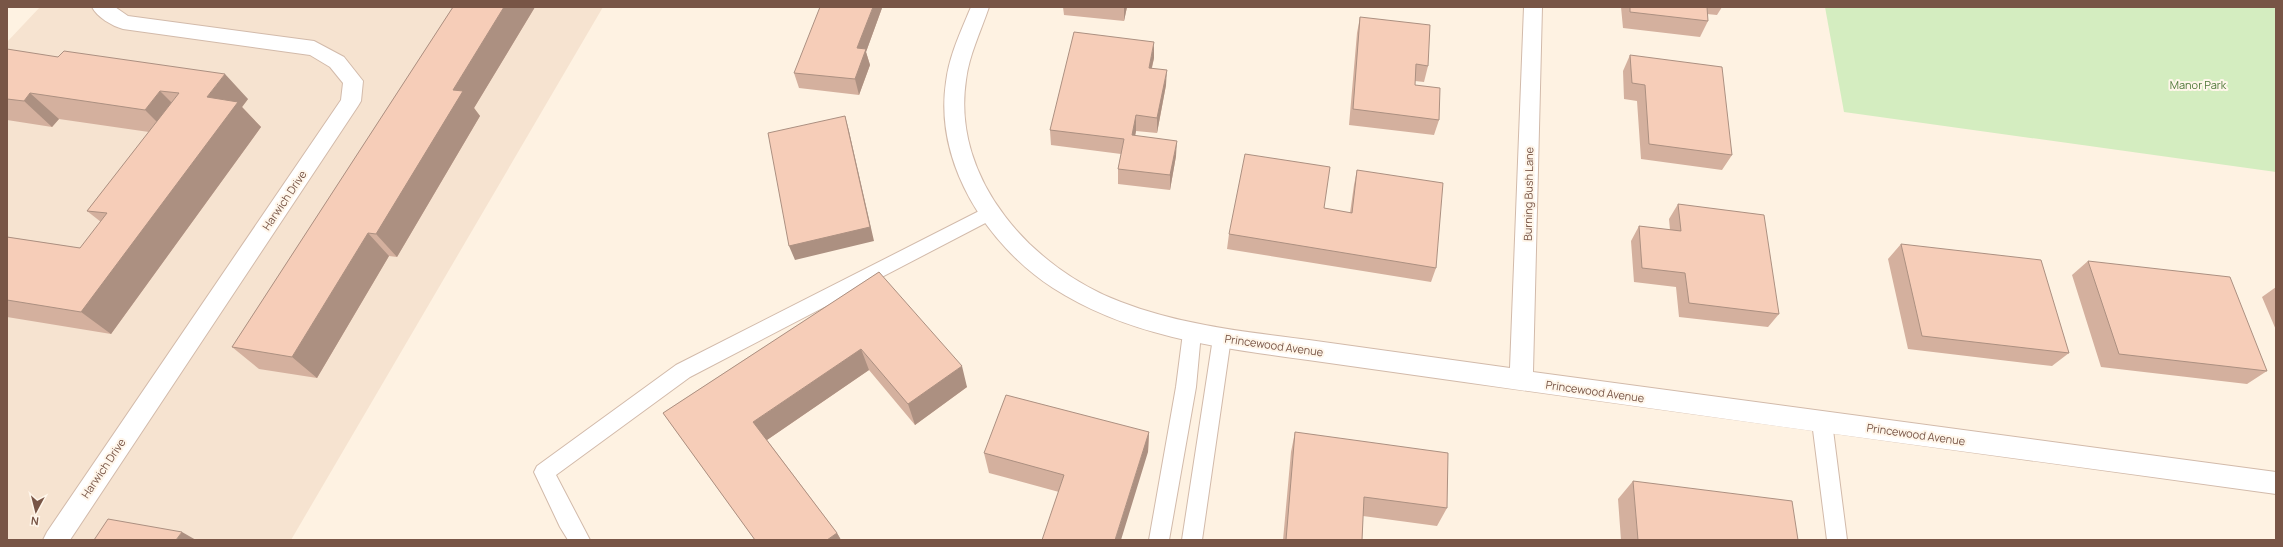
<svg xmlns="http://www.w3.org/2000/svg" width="2283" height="547" viewBox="0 0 2283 547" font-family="Manrope,sans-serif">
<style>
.residential{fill:#f6e3d0}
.green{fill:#d4edc0}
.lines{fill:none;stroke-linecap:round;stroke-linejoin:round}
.lane-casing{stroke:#d2baaa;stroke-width:2}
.street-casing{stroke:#d2baaa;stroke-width:2}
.lane{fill:#fff;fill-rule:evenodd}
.street{fill:#fff;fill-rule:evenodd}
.wall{fill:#d4b09e}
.shaded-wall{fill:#ac9081}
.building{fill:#f6cdb8;stroke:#ac9081}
.labels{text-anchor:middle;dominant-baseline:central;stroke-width:4;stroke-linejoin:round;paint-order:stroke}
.park-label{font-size:11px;fill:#51793b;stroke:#fff6ea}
.street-label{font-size:11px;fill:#785546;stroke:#fff6ea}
</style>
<rect width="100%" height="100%" fill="#fef2e2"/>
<path class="residential" d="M40 7H603L291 540H7V42Z"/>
<path class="green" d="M1825 7H2276V172L1844 112Z"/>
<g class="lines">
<defs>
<path id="lane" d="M989 206 995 208 998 213 995 218 690 377 556 475 590 540H568L560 527 534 472 537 466 676 365Z
M1192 325 1199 327 1201 333 1196 387 1169 540H1149L1176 387 1183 333 1185 327Z
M1222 330 1229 332 1231 338 1202 540H1182L1213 338 1215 332Z
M1822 413 1829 416 1832 422 1847 540H1827L1812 422 1815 416Z"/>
<path id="street" d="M92 7H115L128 16 314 41 344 57 363 81 361 101 358 106 70 540H43L47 532 341 100 343 83 330 67 310 55 123 29C112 26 97 17 92 7Z
M971 7H989C981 31 969 55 966 80 951 180 1033 269 1121 302 1180 325 1246 332 1309 340 1376 349 1443 359 1510 368L1524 7H1542L1533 372 2276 472V494C2005 457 1734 421 1464 382 1412 375 1360 367 1308 360 1220 348 1129 337 1053 288 987 245 934 163 946 82 949 56 961 31 971 7Z"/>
</defs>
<use href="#lane" class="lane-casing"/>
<use href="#street" class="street-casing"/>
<use href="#lane" class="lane"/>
<use href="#street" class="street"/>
</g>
<path class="wall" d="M453 7H535L474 108 480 116 397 257 389 256 317 378 259 369 232 347Z
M1063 7H1127L1124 21 1064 15Z
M1621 7H1722L1717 15 1707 14 1708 21 1700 37 1623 28Z
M882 8 866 52 870 65 859 95 799 88 794 73Z
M1360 17 1428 66 1424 82 1415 81V85L1439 120 1434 135 1349 125 1357 33Z
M7 49 248 99 242 107 261 127 111 334 7 317V237L80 248 101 222 87 211 149 132 59 119 52 127 7 120Z
M1630 55 1732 155 1722 170 1641 159 1637 101 1624 99 1623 71Z
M1154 58 1152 68 1166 85 1157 133 1136 131 1135 136 1176 156 1170 190 1118 184V169L1121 154 1051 145 1050 130Z
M1357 170 1436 268 1431 282 1227 249 1229 234 1324 208 1350 213 1354 185Z
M1678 204 1779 314 1768 327 1679 317 1676 287 1634 282 1631 241 1639 226 1670 230 1669 219Z
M1901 244 2069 353 2052 366 1908 349 1888 259Z
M2088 261 2267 371 2247 384 2101 367 2072 275Z
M879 272 967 387 915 425 869 370 767 440 837 533 841 540H755L663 413Z
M2276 287V330L2262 297Z
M1149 432 1148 452 1059 492 989 473 984 453Z
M1295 432 1447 508 1437 526 1363 516 1362 540H1283L1291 452Z
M1633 481 1798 540H1621L1618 499Z"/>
<path class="shaded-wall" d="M504 7H535L474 108 480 116 397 257 376 234 453 90Z
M873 7H882V8L866 52 870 65 859 95 855 79 857 48Z
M1124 7H1127L1124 21Z
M1154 42V58L1148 83 1149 68Z
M1167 70 1166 85 1157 133V118Z
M225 74 248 99 242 107 261 127 111 334 81 312 207 97Z
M160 91 185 116 170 135 145 110Z
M30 93 59 119 52 127 24 101Z
M1136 115V131L1132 151V135Z
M845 116 849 131 874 241 795 260 789 246Z
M1177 141 1176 156 1170 190V175Z
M368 233 389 256 317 378 292 357Z
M861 349 869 370 764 442 753 422Z
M962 366 967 387 915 425 908 404Z
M1149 432 1148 452 1121 540H1115Z
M182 532 196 540H176Z
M837 533 841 540H827Z"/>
<path class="building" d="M453 7H504L453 90 463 91 376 234 368 233 292 357 232 347Z
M820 7H873L857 48 866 49 855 79 794 73Z
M1630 7H1707L1708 21 1630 12Z
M1360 17 1430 25 1428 66 1416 64 1415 85 1440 88 1439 120 1353 109Z
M1074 32 1154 42 1149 68 1167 70 1157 118 1136 115 1132 135 1177 141 1170 175 1118 169 1124 139 1050 130Z
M7 49 58 57 64 51 225 74 207 97 238 102 81 312 7 300V237L80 248 107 213 87 211 179 93 160 91 145 110 30 93 24 101 7 99Z
M1630 55 1722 67 1732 155 1649 144 1645 85 1632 83Z
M845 116 870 227 789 246 768 133Z
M1245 154 1330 167 1324 208 1352 213 1357 170 1443 183 1436 268 1229 234Z
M1678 204 1764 215 1779 314 1689 303 1685 273 1642 268 1639 226 1681 231Z
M1901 244 2041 260 2069 353 1922 336Z
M2088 261 2230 277 2267 371 2119 354Z
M879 272 962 366 908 404 861 349 753 422 837 533 827 540H755L663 413Z
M1006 395 1149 432 1115 540H1042L1064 475 984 453Z
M1295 432 1448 453 1447 508 1364 497 1362 540H1286Z
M1633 481 1792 501 1798 540H1638Z
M108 519 182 532 176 540H94Z"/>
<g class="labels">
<g class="park-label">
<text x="2198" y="84">Manor Park</text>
</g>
<g class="street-label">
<text transform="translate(1528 194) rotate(-89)">Burning Bush Lane</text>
<text transform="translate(284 200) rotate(-56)">Harwich Drive</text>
<text transform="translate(1274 345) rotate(8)">Princewood Avenue</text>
<text transform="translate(1595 391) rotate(8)">Princewood Avenue</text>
<text transform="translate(1916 434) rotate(8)">Princewood Avenue</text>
<text transform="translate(103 468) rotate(-56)">Harwich Drive</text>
</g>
</g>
<rect width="2283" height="547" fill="none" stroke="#785546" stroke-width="16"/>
<g transform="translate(36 511) rotate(187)" stroke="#fff6ea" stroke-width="3" paint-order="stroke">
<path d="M0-3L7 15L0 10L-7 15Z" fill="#785546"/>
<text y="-6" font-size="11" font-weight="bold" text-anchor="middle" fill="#785546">N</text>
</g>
</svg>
